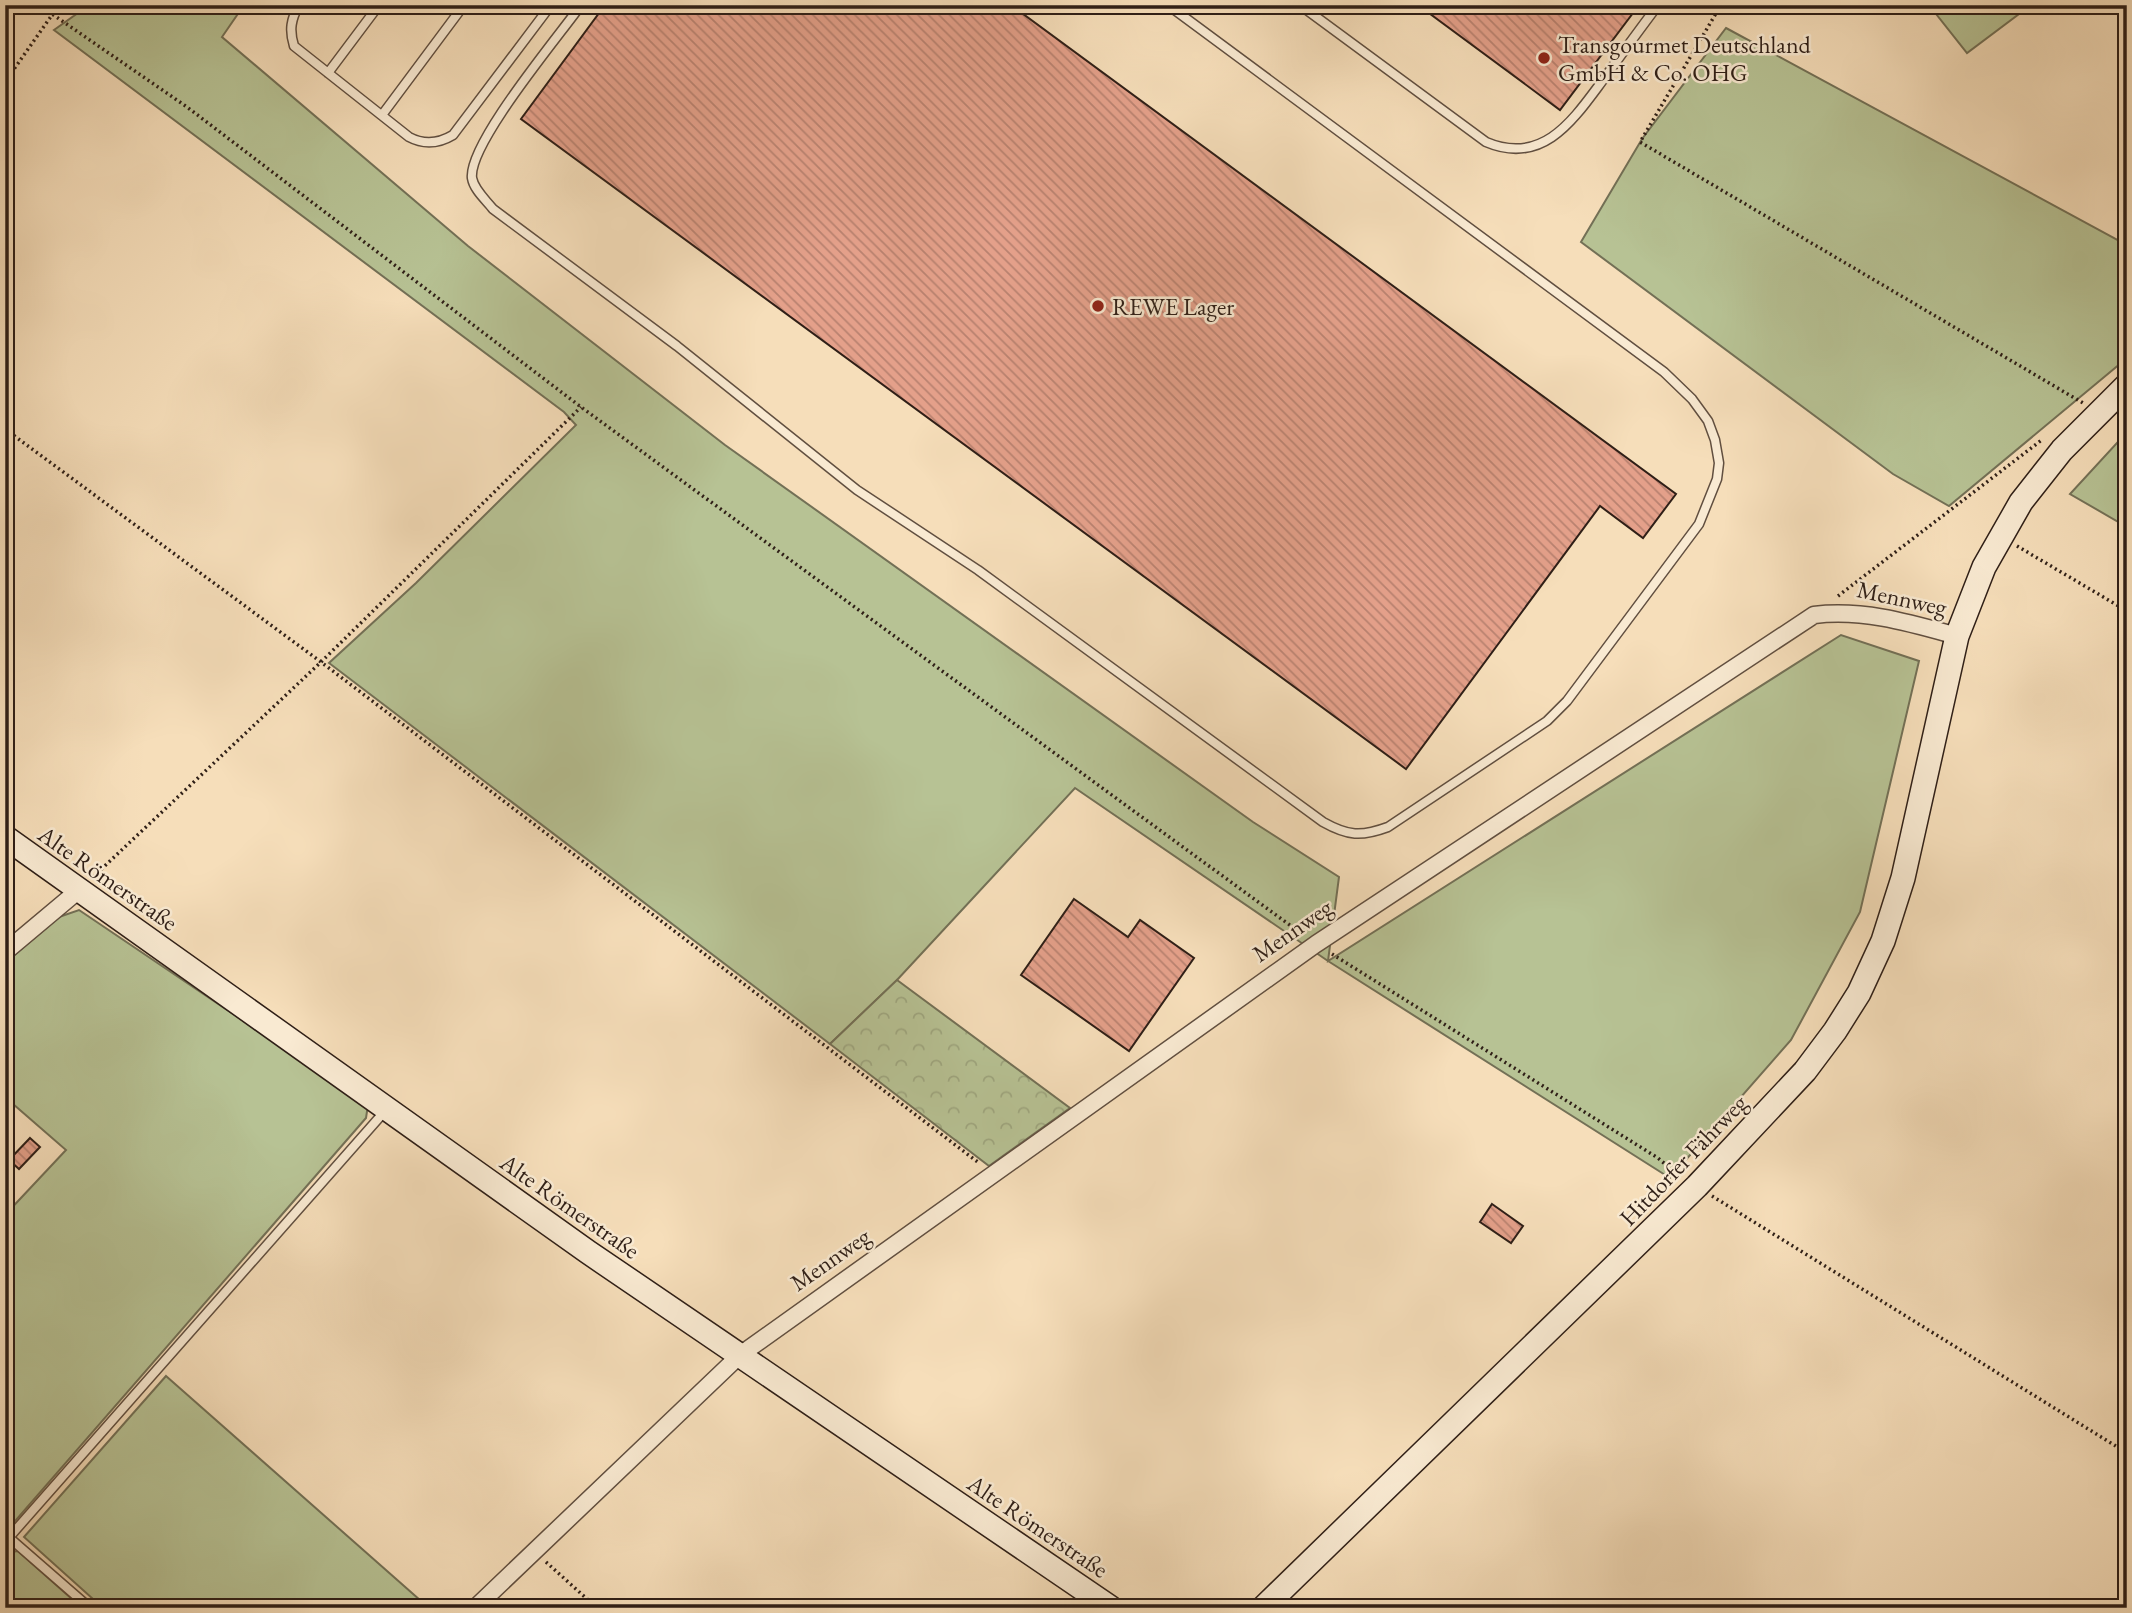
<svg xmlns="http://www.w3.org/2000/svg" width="2132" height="1613" viewBox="0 0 2132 1613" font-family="'EB Garamond',serif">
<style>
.grass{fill:#b7c294;stroke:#737056;stroke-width:2}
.forest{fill:url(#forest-crowns);stroke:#737056;stroke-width:2}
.building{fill:url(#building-back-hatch);stroke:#2f1f17;stroke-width:2}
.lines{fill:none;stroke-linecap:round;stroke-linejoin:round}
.lane-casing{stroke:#614f40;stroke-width:11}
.street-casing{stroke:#614f40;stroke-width:19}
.secondary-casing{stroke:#2f1f17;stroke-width:26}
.path{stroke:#2f1f17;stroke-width:3.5;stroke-dasharray:2 3.5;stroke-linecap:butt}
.lane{stroke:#f9ead2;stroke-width:8}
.street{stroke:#f9ead2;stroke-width:16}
.secondary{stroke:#f9ead2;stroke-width:23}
.poi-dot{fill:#8f2418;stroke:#f9ead2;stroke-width:2.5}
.labels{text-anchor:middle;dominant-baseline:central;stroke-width:5;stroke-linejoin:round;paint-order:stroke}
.poi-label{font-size:24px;fill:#2f1f17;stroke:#f9ead2;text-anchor:start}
.street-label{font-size:24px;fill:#2f1f17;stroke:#f9ead2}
</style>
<defs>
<pattern id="forest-crowns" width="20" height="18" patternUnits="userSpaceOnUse" patternTransform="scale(1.75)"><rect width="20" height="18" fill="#b7c294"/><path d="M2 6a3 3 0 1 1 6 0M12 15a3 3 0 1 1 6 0" fill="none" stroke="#9ea67f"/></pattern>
<pattern id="building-back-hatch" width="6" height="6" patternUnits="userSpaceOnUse" patternTransform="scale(1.75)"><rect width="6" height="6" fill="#e4a08a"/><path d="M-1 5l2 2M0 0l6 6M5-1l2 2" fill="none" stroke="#b98270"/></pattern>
</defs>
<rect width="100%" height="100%" fill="#f6deba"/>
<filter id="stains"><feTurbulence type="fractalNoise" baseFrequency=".00286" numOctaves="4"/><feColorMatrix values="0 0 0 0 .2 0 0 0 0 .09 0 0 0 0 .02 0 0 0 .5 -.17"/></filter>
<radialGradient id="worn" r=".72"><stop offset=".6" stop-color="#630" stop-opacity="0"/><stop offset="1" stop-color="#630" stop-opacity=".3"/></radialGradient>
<path class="grass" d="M60 5H244L222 37 468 246 725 445 1253 822 1339 877 1328 961 1841 635 1919 661 1860 912 1791 1040 1670 1178 1328 961 1075 788 897 980 830 1044 329 663 416 583 576 425 564 412 54 30 75 15Z
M1929 5H2031L1967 53Z
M1726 28 2127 245V358L1949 506 1893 474 1581 242 1642 139Z
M2127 432V527L2070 494Z
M79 910 368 1105 366 1118 9 1528 5 1524V1215L66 1150 5 1097V963L59 917Z
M166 1376 429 1608H103L24 1537Z
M18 1551 82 1608H5V1553Z"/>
<path class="forest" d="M897 980 1070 1108 989 1166 830 1044Z"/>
<path class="building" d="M605 5H1011L1676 494 1643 538 1600 506 1406 769 521 119Z
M1418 5H1639L1560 110Z
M1074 899 1128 937 1140 920 1194 958 1129 1051 1021 975Z
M30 1138 40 1147 19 1169 9 1160Z
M1492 1204 1523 1226 1511 1243 1480 1222Z"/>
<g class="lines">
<defs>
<path id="lane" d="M299 5C291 19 289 30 294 46L409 137C424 145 438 144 453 135L551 5
M581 5C559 36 468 144 472 178 474 190 486 200 493 209L677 346 857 490 978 570 1323 822C1348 836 1361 837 1388 827L1547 721 1567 701 1699 524 1717 479 1719 463 1715 440 1708 421 1692 399 1664 372 1168 5
M1300 5 1486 142C1545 167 1575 117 1606 76 1623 52 1640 29 1658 5
M328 73 379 5
M382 115 464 5
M5 1534 90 1608
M5 1542 385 1111"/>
<path id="street" d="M5 952 79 890
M475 1608 740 1355 1316 944 1814 615C1864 609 1910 623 1957 636"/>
<path id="secondary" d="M5 837 588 1252 1111 1608
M1263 1608 1697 1186 1805 1071 1835 1031 1859 993 1883 941 1903 878 1957 636 1984 567 2021 502 2062 450 2127 385"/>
</defs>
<use href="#lane" class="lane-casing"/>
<use href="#street" class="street-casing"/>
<use href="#secondary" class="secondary-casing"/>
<path class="path" d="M39 5 187 107 581 407 1302 934
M1721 5 1640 142 2083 403
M5 82 59 5
M5 429 321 662 979 1163
M2017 546 2127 611
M1838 596 2043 439
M93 877 321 662 581 407
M1332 954 1658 1158 1679 1176
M1712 1196 2127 1453
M546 1562 597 1608
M1234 1608 1246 1597"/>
<use href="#lane" class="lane"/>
<use href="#street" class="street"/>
<use href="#secondary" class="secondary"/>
</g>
<g class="poi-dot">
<circle cx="1544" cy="58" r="7"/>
<circle cx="1098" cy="306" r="7"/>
</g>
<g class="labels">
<g class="poi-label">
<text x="1558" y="44">Transgourmet Deutschland<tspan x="1558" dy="28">GmbH &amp; Co. OHG</tspan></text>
<text x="1112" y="306">REWE Lager</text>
</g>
<g class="street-label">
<text transform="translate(1902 598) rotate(12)">Mennweg</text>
<text transform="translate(108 878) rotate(35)">Alte Römerstraße</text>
<text transform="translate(1292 930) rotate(-35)">Mennweg</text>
<text transform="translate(1683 1160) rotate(-46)">Hitdorfer Fährweg</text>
<text transform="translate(570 1206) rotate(35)">Alte Römerstraße</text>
<text transform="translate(830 1259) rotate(-35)">Mennweg</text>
<text transform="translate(1038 1526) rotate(34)">Alte Römerstraße</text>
</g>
</g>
<rect width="2132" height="1613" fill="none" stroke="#f6deba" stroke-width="28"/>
<rect x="7" y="7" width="2118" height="1599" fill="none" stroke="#2f1f17" stroke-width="3.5"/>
<rect x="14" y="14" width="2104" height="1585" fill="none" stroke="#2f1f17" stroke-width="2"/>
<rect width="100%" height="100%" filter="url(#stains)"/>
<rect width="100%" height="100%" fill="url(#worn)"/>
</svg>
